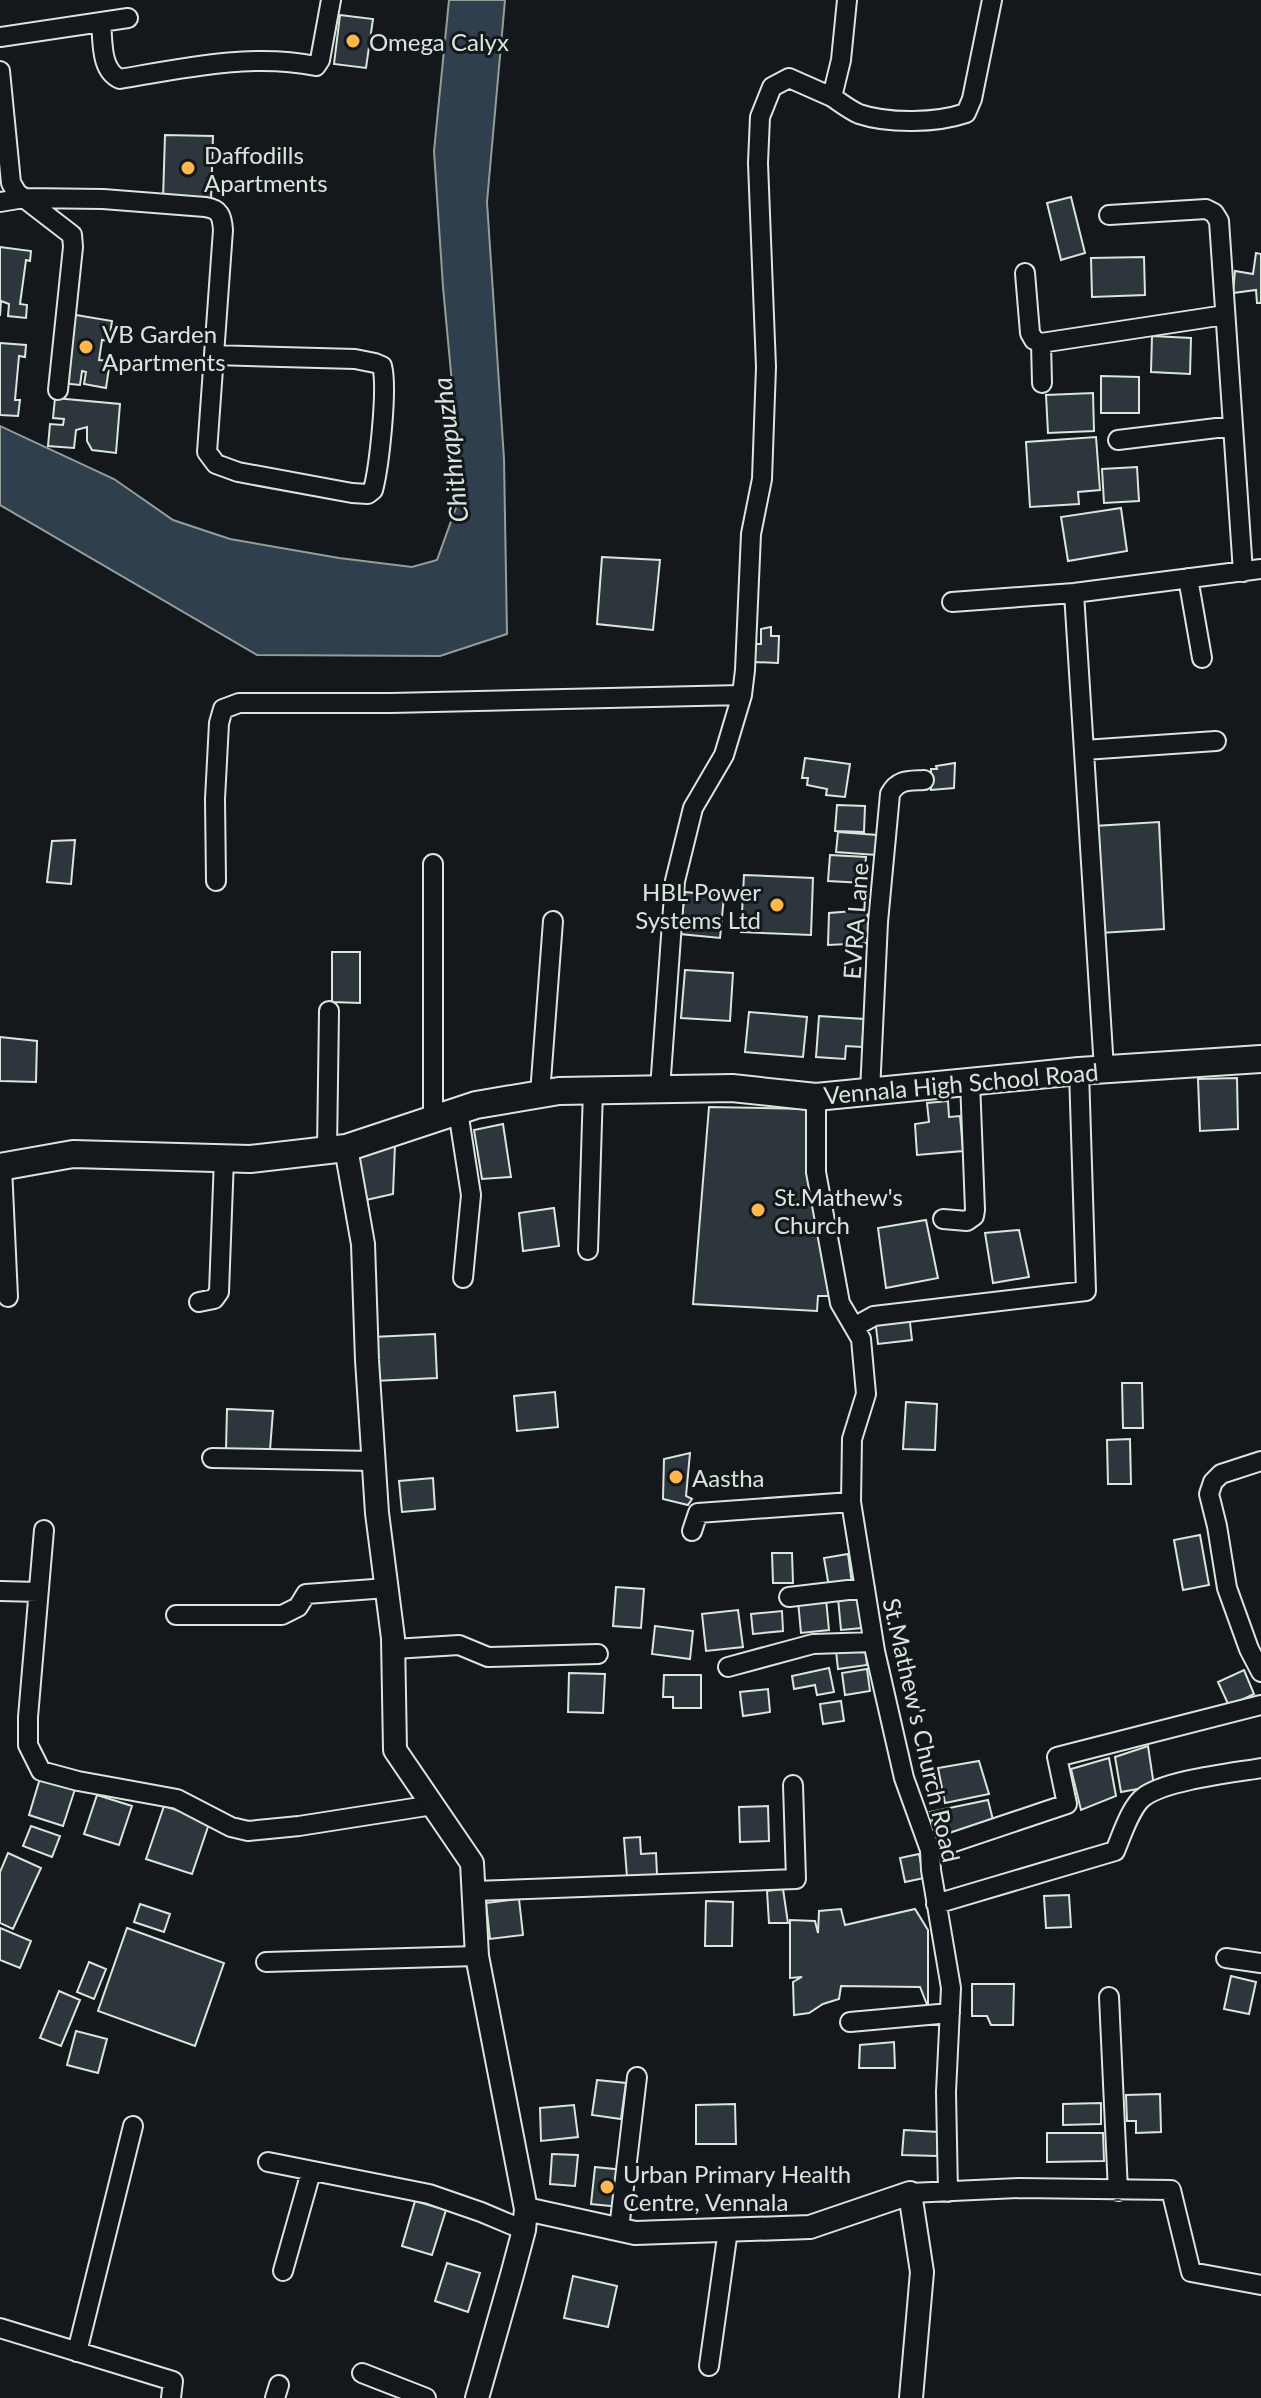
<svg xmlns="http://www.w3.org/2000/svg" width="1261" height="2398" viewBox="0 0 1261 2398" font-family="Lato,sans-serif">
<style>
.water{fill:#2f3f4d;stroke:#939e99;stroke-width:2}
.building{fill:#2c363c;stroke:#d8e6dc;stroke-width:2}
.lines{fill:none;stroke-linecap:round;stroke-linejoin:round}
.minor-casing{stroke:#d8e6dc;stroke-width:22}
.tertiary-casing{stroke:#d8e6dc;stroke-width:26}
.secondary-casing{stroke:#d8e6dc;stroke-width:30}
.minor{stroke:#14181c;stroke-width:18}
.tertiary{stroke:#14181c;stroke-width:22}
.secondary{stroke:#14181c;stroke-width:26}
.poi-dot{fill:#ffb74d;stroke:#14181c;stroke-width:3}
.labels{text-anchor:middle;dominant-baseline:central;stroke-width:6;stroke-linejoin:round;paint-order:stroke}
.poi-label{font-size:24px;fill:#d8e6dc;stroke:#14181c;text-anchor:start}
.street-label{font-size:24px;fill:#d8e6dc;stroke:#14181c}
.water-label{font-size:26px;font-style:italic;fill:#d8e6dc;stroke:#14181c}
</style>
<rect width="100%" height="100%" fill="#14181c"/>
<path class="water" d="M449 0H505L487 202 504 459 507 634 440 656 257 655 0 505V426L114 479 173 520 230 539 339 558 412 567 437 560 462 491 443 287 434 151Z"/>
<path class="building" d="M340 15 373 19 366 68 334 64Z
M165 135 213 136 211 200 163 199Z
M1071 197 1085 253 1061 260 1047 203Z
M0 247 31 251 30 261 26 260 20 304 27 305 26 318 8 316 9 304 1 301 0 316Z
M1256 253 1261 254V303H1257L1256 290 1233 293 1235 271 1253 274Z
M1144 257 1145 295 1092 297 1091 258Z
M70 314 112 321 109 341 102 340 99 360 110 361 106 388 84 384 86 372 82 371 80 385 61 383 65 355 71 353Z
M1152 336 1191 338 1190 374 1151 372Z
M0 343 26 345 25 357 19 356 15 400H20L18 416 0 415Z
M1101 376 1139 377V413H1101Z
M1093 393 1094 431 1048 433 1046 395Z
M55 398 120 404 116 453 92 450 87 441V427L76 430 74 448 48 446 50 424 63 425 64 419 53 418Z
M1096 437 1100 490 1078 492 1079 504 1030 507 1026 442Z
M1137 467 1139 501 1104 503 1102 469Z
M1121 508 1127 551 1068 561 1061 517Z
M602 557 660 560 653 630 597 624Z
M771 627V636H779L778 663 753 662 755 644H761V629Z
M805 758 850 764 845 797 826 795 827 789 807 785 808 778H802Z
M955 763 954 788 931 790V769H937L936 766Z
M837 805 865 806 864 832 835 831Z
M1159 822 1164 929 1100 933 1094 826Z
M838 832 877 835 876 855 836 852Z
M75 840 71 884 47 882 52 841Z
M830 855 866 857 864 883 828 881Z
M744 875 813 878 811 935 741 932Z
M685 892 724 896 720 938 680 934Z
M867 910 869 943 828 945 829 913Z
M332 952H360V1003L332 1002Z
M685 970 733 973 730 1021 681 1018Z
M749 1012 807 1017 803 1057 745 1052Z
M819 1016 864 1019 862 1047 846 1046 845 1059 816 1057Z
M0 1037 37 1041 36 1082 0 1081Z
M1237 1078 1238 1129 1200 1131 1198 1079Z
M948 1101 949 1117 960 1116 963 1151 917 1155 915 1124 929 1122 927 1103Z
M709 1107 809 1109 829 1296H818L817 1311 693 1304Z
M503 1124 511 1177 482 1179 474 1130Z
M395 1145 393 1194 366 1200 355 1154Z
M554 1208 559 1246 523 1251 519 1213Z
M926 1220 938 1278 886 1288 878 1228Z
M1019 1230 1029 1277 993 1283 985 1233Z
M909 1314 912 1340 878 1344 875 1318Z
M435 1334 437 1378 374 1381 373 1337Z
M1122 1383H1142L1143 1428H1123Z
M555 1392 558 1427 517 1431 514 1396Z
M906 1402 937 1404 935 1450 903 1449Z
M227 1409 273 1411 270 1450 226 1449Z
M1130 1439 1131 1484H1108L1107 1440Z
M690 1453 686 1496 692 1499 688 1505 663 1499 664 1459Z
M433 1478 435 1509 402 1512 399 1481Z
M1200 1535 1209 1585 1183 1590 1174 1540Z
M772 1553H792L793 1583H773Z
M848 1554 852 1583 829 1587 824 1558Z
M616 1587 644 1589 641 1628 613 1626Z
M859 1596 862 1628 841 1630 838 1598Z
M826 1599 829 1630 801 1633 798 1601Z
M738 1610 743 1647 706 1651 702 1614Z
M782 1611 783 1631 753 1634 751 1614Z
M655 1626 693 1631 690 1659 652 1654Z
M865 1647 867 1665 838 1669 836 1651Z
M829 1668 834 1692 817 1695 815 1685 794 1689 792 1676Z
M867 1669 870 1691 845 1695 842 1673Z
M1244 1670 1254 1694 1229 1706 1218 1682Z
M569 1673 605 1674 603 1713 568 1712Z
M664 1675H701V1708H673V1697H663Z
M768 1689 770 1712 743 1716 740 1692Z
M841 1701 844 1721 823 1724 820 1704Z
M1148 1746 1154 1786 1121 1792 1115 1757Z
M1109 1758 1116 1796 1081 1810 1071 1769Z
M979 1761 989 1794 945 1803 938 1768Z
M41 1775 76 1786 63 1826 29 1815Z
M97 1795 132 1806 119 1845 84 1834Z
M988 1800 994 1824 937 1838 930 1812Z
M164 1806 210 1821 192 1874 146 1859Z
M768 1806 769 1841 740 1842 739 1807Z
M31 1826 60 1836 52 1857 23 1846Z
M640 1837 641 1854 656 1853 657 1875 627 1877 624 1838Z
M8 1853 41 1868 13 1929 0 1923V1872Z
M919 1854 924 1878 905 1882 900 1858Z
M783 1889 788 1923H769L767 1891Z
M1069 1895 1071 1927 1046 1928 1044 1896Z
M519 1899 523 1935 490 1939 486 1903Z
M706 1901 733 1902 732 1946H705Z
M140 1904 170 1914 164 1932 134 1922Z
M841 1909 845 1925 915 1909 928 1930V2007L920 1987 841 1986 839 1999 823 2004 809 2013 794 2015 793 1982 802 1977 790 1978V1920L815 1921 818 1933 819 1911Z
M0 1928 31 1941 20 1968 0 1960Z
M127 1928 224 1963 195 2046 98 2011Z
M89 1962 106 1969 94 1999 77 1992Z
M1231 1976 1256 1982 1249 2014 1224 2009Z
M972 1984H1014L1013 2025H991L987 2016H972Z
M59 1991 80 2000 61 2046 40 2038Z
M76 2031 107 2039 98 2073 67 2065Z
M894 2042 895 2068H859L860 2045Z
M597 2080 626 2083 621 2119 592 2115Z
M1160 2094 1161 2132 1136 2133V2121H1127L1126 2095Z
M1101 2103V2124L1063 2125V2104Z
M735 2104 736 2144H696V2105Z
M574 2105 578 2137 541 2141 540 2108Z
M904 2130 939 2132 937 2156 902 2155Z
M1047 2133H1103L1104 2161 1047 2162Z
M552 2154 578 2155 575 2186 550 2184Z
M595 2167 624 2170 620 2207 591 2204Z
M415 2201 446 2210 432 2255 402 2246Z
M447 2263 480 2273 468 2312 435 2301Z
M573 2276 617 2286 608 2327 564 2318Z"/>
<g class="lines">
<defs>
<path id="minor" d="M847 0 841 60 832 97C841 103 850 110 859 114 889 124 937 123 966 113L972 99 992 0
M101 22C103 41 100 70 120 79 184 68 251 53 316 66L320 60 331 0
M0 37 128 18
M0 71 11 183 17 193 24 198 103 199 205 207C220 209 222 216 223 230L214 355 355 359 375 363 382 366C388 388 379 468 373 490L368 494 352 493 238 472 216 464 207 452 214 355
M0 202 24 198 72 235 73 247 58 390
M1109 215 1206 209 1214 213 1219 221 1243 572
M1025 273 1030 333 1034 340 1041 343 1225 315
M1041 343 1042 383
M1118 440 1233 426
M1188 578 1202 658
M1074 593 1104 1069
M952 602 1074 593 1261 569
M1084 750 1216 741
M216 881 215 799 219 723 223 709 239 703H391L742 695
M660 1089 675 881 693 808 724 755 742 695 745 670 751 534 762 479 766 367 758 163 760 117 772 87 789 78 832 97
M870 1092 878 922 890 794C898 779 909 781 924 780
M540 1094 553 921
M816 1097V1172L840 1303 861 1339 866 1394 852 1439 851 1502 875 1651 904 1778 930 1850 931 1870 951 1988 946 2092 948 2192
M458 1111 471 1195 463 1278
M433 1119V864
M327 1150 329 1011
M2 1167 8 1297
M943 1219 967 1221 974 1216 975 1210 970 1081
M588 1250 593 1090
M199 1302 214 1299 219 1292 224 1158
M854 1327 874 1316 1086 1291 1079 1071
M212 1458 374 1461
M1261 1461 1221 1474 1213 1482 1209 1494 1217 1526 1227 1588 1249 1649 1261 1672
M44 1530 28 1717V1745L41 1771 78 1781 177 1799 231 1827 248 1831 299 1826 433 1805
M692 1531 698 1513 851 1502
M0 1591 38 1592
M789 1597 865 1588
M176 1615H282L298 1607 306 1594 387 1588
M394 1649 459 1645 488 1657 598 1654
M728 1667 813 1644 873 1642
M930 1850 1067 1804 1057 1757 1261 1705
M474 1891 796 1879 793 1785
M936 1904 1115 1851C1122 1835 1131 1805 1145 1796 1168 1780 1232 1773 1261 1768
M1226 1958 1261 1963
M266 1962 477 1956
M1109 1997 1118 2191
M850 2022 950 2013
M268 2162 429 2194 481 2212 524 2230
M910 2193 1019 2188 1171 2190 1191 2272 1261 2285
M619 2229 637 2077
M283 2271 311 2172
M0 2328 173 2381 171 2398
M77 2352 133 2126
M709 2366 728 2230
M362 2373 426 2398
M275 2398 279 2385"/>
<path id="tertiary" d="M346 1148 363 1244 367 1360 377 1513 393 1638 395 1750 472 1863 477 1956 526 2209 524 2230 512 2275 477 2398
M526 2209 635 2233 810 2227 910 2193 922 2272 911 2398"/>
<path id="secondary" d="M0 1167 73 1154 250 1159 346 1148 476 1105 559 1091 732 1088 816 1097 1079 1071 1261 1059"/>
</defs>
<use href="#minor" class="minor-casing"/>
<use href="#tertiary" class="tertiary-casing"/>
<use href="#secondary" class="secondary-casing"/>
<use href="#minor" class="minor"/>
<use href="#tertiary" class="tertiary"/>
<use href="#secondary" class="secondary"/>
</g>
<g class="poi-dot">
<circle cx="353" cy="41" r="8"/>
<circle cx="188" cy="168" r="8"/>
<circle cx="86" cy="347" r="8"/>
<circle cx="777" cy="905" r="8"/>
<circle cx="758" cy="1210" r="8"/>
<circle cx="676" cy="1477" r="8"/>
<circle cx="607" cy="2187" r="8"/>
</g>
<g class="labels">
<g class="poi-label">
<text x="369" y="41">Omega Calyx</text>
<text x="204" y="154">Daffodills<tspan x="204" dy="28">Apartments</tspan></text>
<text x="102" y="333">VB Garden<tspan x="102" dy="28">Apartments</tspan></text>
<text x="761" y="891" text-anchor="end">HBL Power<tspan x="761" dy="28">Systems Ltd</tspan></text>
<text x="774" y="1196">St.Mathew's<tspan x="774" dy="28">Church</tspan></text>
<text x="692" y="1477">Aastha</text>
<text x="623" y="2173">Urban Primary Health<tspan x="623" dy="28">Centre, Vennala</tspan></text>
</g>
<g class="street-label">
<text transform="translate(855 921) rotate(-86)">EVRA Lane</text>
<text transform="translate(961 1083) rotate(-5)">Vennala High School Road</text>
<text transform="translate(922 1730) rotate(77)">St.Mathew's Church Road</text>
</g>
<g class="water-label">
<text transform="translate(450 450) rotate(-97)">Chithrapuzha</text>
</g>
</g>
</svg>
